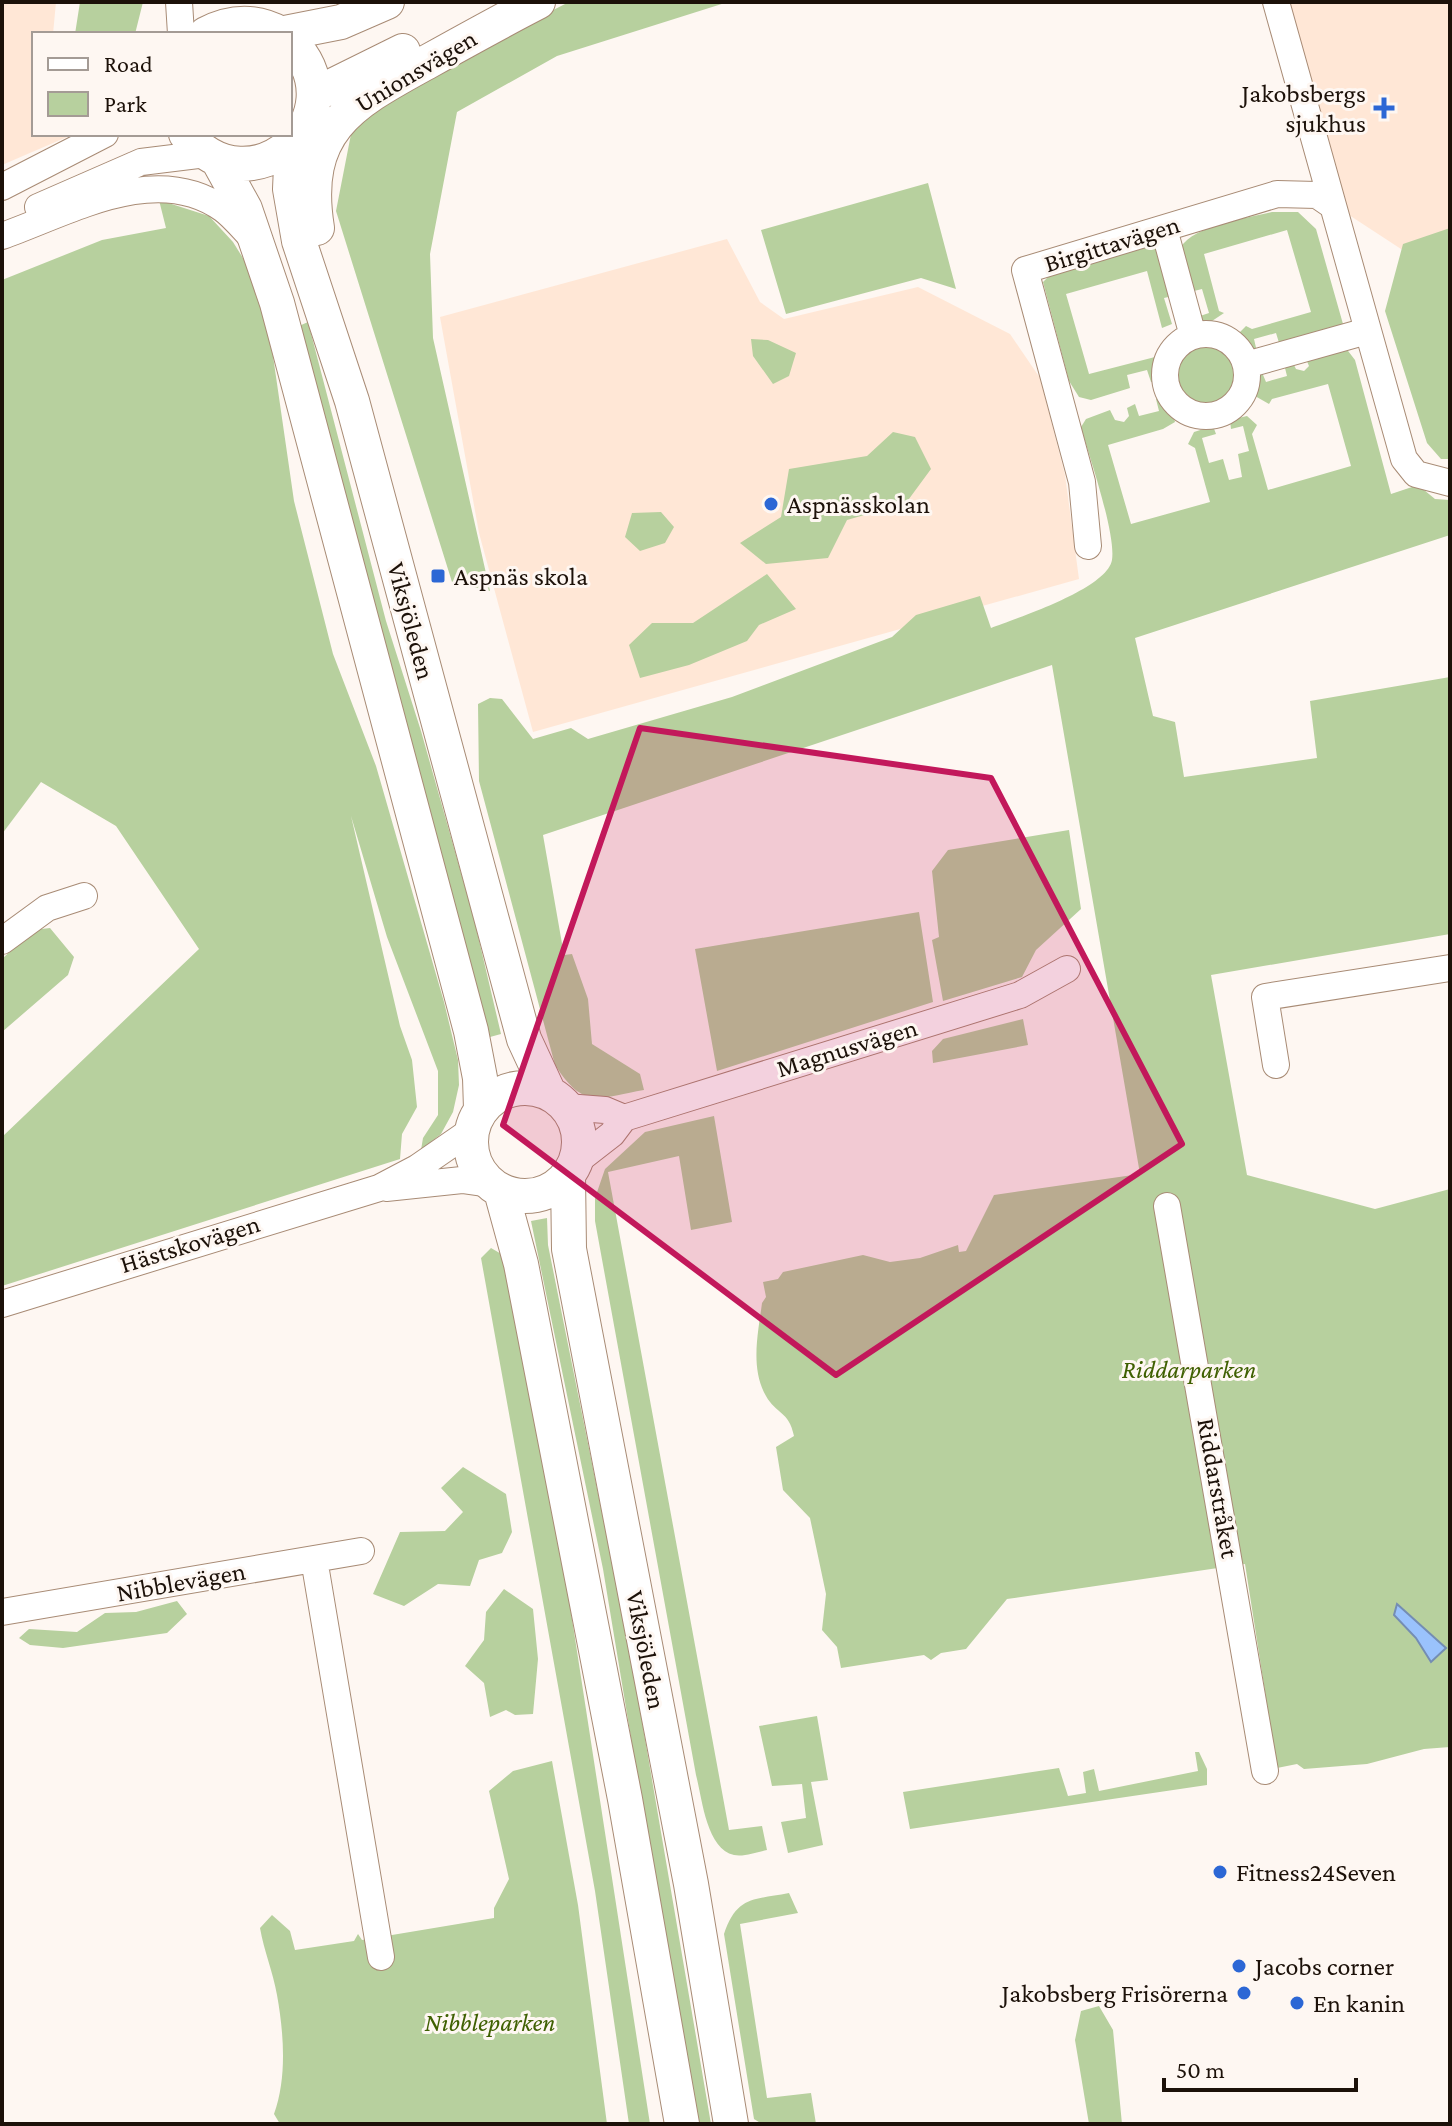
<svg xmlns="http://www.w3.org/2000/svg" width="1452" height="2126" viewBox="0 0 1452 2126" font-family="'Crimson Pro',serif">
<style>
.built{fill:#ffe7d6}
.green{fill:#b7d09e}
.water{fill:#9ac2fc;stroke:#748db3;stroke-width:2}
.lines{fill:none;stroke-linecap:round;stroke-linejoin:round}
.minor-casing{stroke:#a88b75;stroke-width:28}
.major-casing{stroke:#a88b75;stroke-width:36}
.minor{stroke:#fff;stroke-width:26}
.major{stroke:#fff;stroke-width:34}
.marked{fill:#c2185b;fill-opacity:0.2;stroke:#c2185b;stroke-width:6;stroke-linejoin:round}
.poi-dot{fill:#2c67d5;stroke:#fef7f2;stroke-width:3}
.labels{text-anchor:middle;dominant-baseline:central;stroke-width:6;stroke-linejoin:round;paint-order:stroke}
.street-label{font-size:26px;fill:#1c1109;stroke:#fef7f2}
.poi-label{font-size:26px;fill:#1c1109;stroke:#fef7f2;text-anchor:start}
.park-label{font-size:26px;font-style:italic;fill:#3f6002;stroke:#fef7f2}
</style>
<rect width="100%" height="100%" fill="#fef7f2"/>
<path class="built" d="M2 2H56L53 34H34V134H74L2 165Z
M1289 2H1450V281L1349 215Z
M727 239 760 302 784 319 918 287 1010 334 1040 378 1065 475 1079 579 533 732 479 533 440 317Z"/>
<path class="green" d="M80 2H143L135 34H75Z
M569 2H728L557 56 457 112 430 254 433 338 490 591 452 582 336 211 352 129 418 79Z
M928 183 956 289 921 278 786 314 761 230Z
M159 200 209 216 233 242 246 263 262 312 273 356 294 501 333 654 376 766 444 1002 458 1060 459 1085 453 1112 441 1134 421 1150 423 1138 438 1115V1071L387 937 351 816 400 1026 412 1060 417 1107 402 1134 400 1159 2 1286V1137L199 949 116 826 41 782 2 834V280L102 240 166 228Z
M1272 212H1298L1316 229 1343 324 1334 330 1280 346 1276 333 1254 339 1257 352 1248 355 1239 333 1246 326 1252 329 1311 312 1287 230 1204 254 1219 311 1224 313 1206 325 1200 324 1197 317 1209 313 1202 289 1190 292 1180 248C1196 224 1245 219 1272 212Z
M1450 228V459H1441L1427 443 1385 311 1403 244Z
M1152 246 1162 249 1177 295 1164 298 1172 324 1162 328 1147 271 1066 294 1089 374 1155 357 1160 374 1158 381 1151 382 1147 370 1127 375 1130 388 1091 400 1079 397 1069 381 1043 282 1050 275Z
M308 322 386 621 421 731 474 919 501 1034 490 1037 299 326Z
M751 339 768 340 796 353 789 376 773 384 753 356Z
M1177 375a29 29 0 1 1 58 0a29 29 0 1 1-58 0Z
M1345 347 1355 360 1391 494 1418 485 1435 499 1450 500V535L1135 638 1153 716 1175 722 1184 777 1317 758 1310 701 1450 677V934L1211 975 1247 1175 1375 1209 1450 1189V1747L1424 1749 1367 1764 1304 1769 1297 1764 1277 1768 1245 1564 1007 1599 966 1649 941 1653 931 1660 924 1655 841 1668 837 1647 822 1630 826 1594 810 1518 783 1490 776 1447 794 1436C789 1411 776 1414 766 1396 750 1368 758 1334 762 1303L766 1297 763 1282 778 1279 783 1272 863 1255 890 1262 920 1258 958 1245 959 1252 966 1251 994 1195 1140 1174 1052 665 543 835 564 955 572 954 588 999 592 1044 640 1074 644 1090C597 1098 584 1110 555 1065L479 781 478 704 490 698 502 699 533 739 571 728 588 739 732 697 892 637 916 615 980 596 991 628C1017 618 1107 589 1112 560 1116 533 1089 456 1081 427L1086 419 1110 410 1115 420 1124 422 1129 416 1127 408 1135 404 1139 416 1159 411 1156 399 1163 398 1171 406 1175 422 1163 429 1108 445 1131 524 1210 502 1195 448 1188 444 1194 432 1213 426 1216 434 1202 438 1209 463 1223 459 1229 480 1242 477 1238 454 1249 451 1243 426 1231 429 1230 420 1247 416 1257 425 1252 434 1268 490 1351 466 1328 384 1272 399 1269 404 1255 396 1253 373 1261 370 1266 382 1287 376 1284 364 1293 363 1296 369 1304 371 1309 366 1306 359Z
M893 432 915 437 931 469 906 503 847 520 828 558 766 564 740 543 781 517 789 469 867 456Z
M661 512 674 527 665 543 640 551 625 537 632 513Z
M767 574 796 609 759 625 747 641 689 665 640 678 629 645 652 623H693Z
M1069 830 1081 909 1036 950 1022 977 943 1001 932 940 939 937 932 871 948 850Z
M919 912 933 1002 717 1071 695 949Z
M50 928 74 957 68 975 2 1032V959L33 930Z
M1023 1019 1028 1045 933 1063 932 1051 943 1039Z
M714 1116 732 1222 691 1230 679 1156 608 1172 729 1830 762 1826 767 1850C757 1852 744 1857 734 1855 706 1849 702 1797 696 1775L595 1221V1198L605 1169 645 1132Z
M547 1218 548 1245 631 1657 711 2124H695L603 1569 531 1221Z
M491 1248 503 1255 566 1580 650 2124H629L595 1891 481 1258Z
M463 1467 506 1494 512 1532 502 1553 479 1560 470 1586 438 1584 404 1606 373 1594 400 1532 445 1531 463 1512 441 1488Z
M504 1589 533 1609 538 1659 533 1714 515 1715 506 1710 490 1717 484 1683 465 1666 484 1640 486 1612Z
M177 1601 187 1614 167 1633 63 1648 30 1645 19 1638 29 1629 77 1632 105 1613 136 1612Z
M817 1716 828 1780 811 1782 823 1845 788 1853 781 1822 806 1818 802 1784 772 1786 759 1726Z
M1195 1752H1199L1207 1769V1785L910 1829 903 1792 1059 1768 1068 1796 1086 1793 1083 1772 1094 1769 1099 1791 1198 1771Z
M552 1761 578 1905 607 2124H280L274 2114C287 2078 284 2034 277 1995 273 1972 264 1951 260 1928L272 1915 290 1931 295 1950 354 1941 358 1934 362 1940 494 1918V1908L509 1879 489 1791 513 1771Z
M789 1893 798 1913 740 1924 767 2098 811 2093 816 2124H762L754 2119 724 1934C737 1896 753 1900 789 1893Z
M1099 2006 1113 2030 1122 2124H1089L1075 2040 1081 2011Z"/>
<path class="water" d="M1397 1604 1446 1648 1431 1662 1416 1638 1394 1615Z"/>
<g class="lines">
<defs>
<path id="minor" d="M179 2 181 34
M1276 2 1404 459 1416 474 1450 483
M2 187 105 134
M38 207 141 162 206 154
M1164 229 1193 336
M2 236C70 212 156 161 223 209 234 217 244 230 253 239
M1165 375a41 41 0 1 1 82 0a41 41 0 1 1-82 0Z
M1246 365 1367 331
M1088 546 1082 482 1025 270 1277 194 1317 195 1333 206
M2 941 47 908 84 896
M1276 1065 1265 997 1450 968
M566 1107 605 1110 624 1118 1020 995 1067 969
M576 1162 612 1134 624 1118
M386 1188 462 1180 490 1184
M1167 1206 1265 1771
M2 1304 379 1188 417 1168 472 1130
M314 1559 381 1957
M2 1612 361 1551"/>
<path id="major" d="M206 34C231 21 256 20 281 34
M280 34 341 22 387 2
M314 95 403 51
M186 134C250 214 363 116 290 41
M292 145 290 189 299 241 352 401 524 1039 549 1093
M218 160 245 209 277 303 471 1031 480 1078 481 1109
M317 228C301 128 353 103 429 61 465 41 501 21 538 2
M471 1142a54 54 0 1 1 108 0a54 54 0 1 1-108 0Z
M568 1176 569 1249 691 1884 731 2124
M501 1191 521 1264 625 1799 682 2124"/>
</defs>
<use href="#minor" class="minor-casing"/>
<use href="#major" class="major-casing"/>
<use href="#minor" class="minor"/>
<use href="#major" class="major"/>
</g>
<path class="marked" d="M640 728 991 778 1182 1144 836 1375 503 1125Z"/>
<g class="poi-dot">
<path d="M1380 96h8v8h8v8h-8v8h-8v-8h-8v-8h8z"/>
<circle cx="771" cy="504" r="8"/>
<rect x="430" y="568" width="16" height="16" rx="4"/>
<circle cx="1220" cy="1872" r="8"/>
<circle cx="1239" cy="1966" r="8"/>
<circle cx="1244" cy="1993" r="8"/>
<circle cx="1297" cy="2003" r="8"/>
</g>
<g class="labels">
<g class="street-label">
<text transform="translate(416 71) rotate(-31)">Unionsvägen</text>
<text transform="translate(1112 244) rotate(-17)">Birgittavägen</text>
<text transform="translate(411 621) rotate(75)">Viksjöleden</text>
<text transform="translate(847 1048) rotate(-17)">Magnusvägen</text>
<text transform="translate(190 1244) rotate(-17)">Hästskovägen</text>
<text transform="translate(1218 1488) rotate(80)">Riddarstråket</text>
<text transform="translate(181 1582) rotate(-10)">Nibblevägen</text>
<text transform="translate(646 1650) rotate(79)">Viksjöleden</text>
</g>
<g class="poi-label">
<text x="1366" y="93" text-anchor="end">Jakobsbergs<tspan x="1366" dy="30">sjukhus</tspan></text>
<text x="787" y="504">Aspnässkolan</text>
<text x="454" y="576">Aspnäs skola</text>
<text x="1236" y="1872">Fitness24Seven</text>
<text x="1255" y="1966">Jacobs corner</text>
<text x="1228" y="1993" text-anchor="end">Jakobsberg Frisörerna</text>
<text x="1313" y="2003">En kanin</text>
</g>
<g class="park-label">
<text x="1189" y="1369">Riddarparken</text>
<text x="490" y="2022">Nibbleparken</text>
</g>
</g>
<rect width="1452" height="2126" fill="none" stroke="#1c1109" stroke-width="8"/>
<rect x="32" y="32" width="260" height="104" fill="#fef7f2" stroke="#a49b95" stroke-width="2"/>
<rect x="48" y="58" width="40" height="12" fill="#ffffff" stroke="#a49b95" stroke-width="2"/>
<text x="104" y="72" font-size="24" fill="#1c1109">Road</text>
<rect x="48" y="92" width="40" height="24" fill="#b7d09e" stroke="#a49b95" stroke-width="2"/>
<text x="104" y="112" font-size="24" fill="#1c1109">Park</text>
<path d="M1164 2078v12h192v-12" fill="none" stroke="#1c1109" stroke-width="4"/>
<text x="1176" y="2078" font-size="24" fill="#1c1109" stroke="#fef7f2" stroke-width="6" paint-order="stroke">50 m</text>
</svg>
